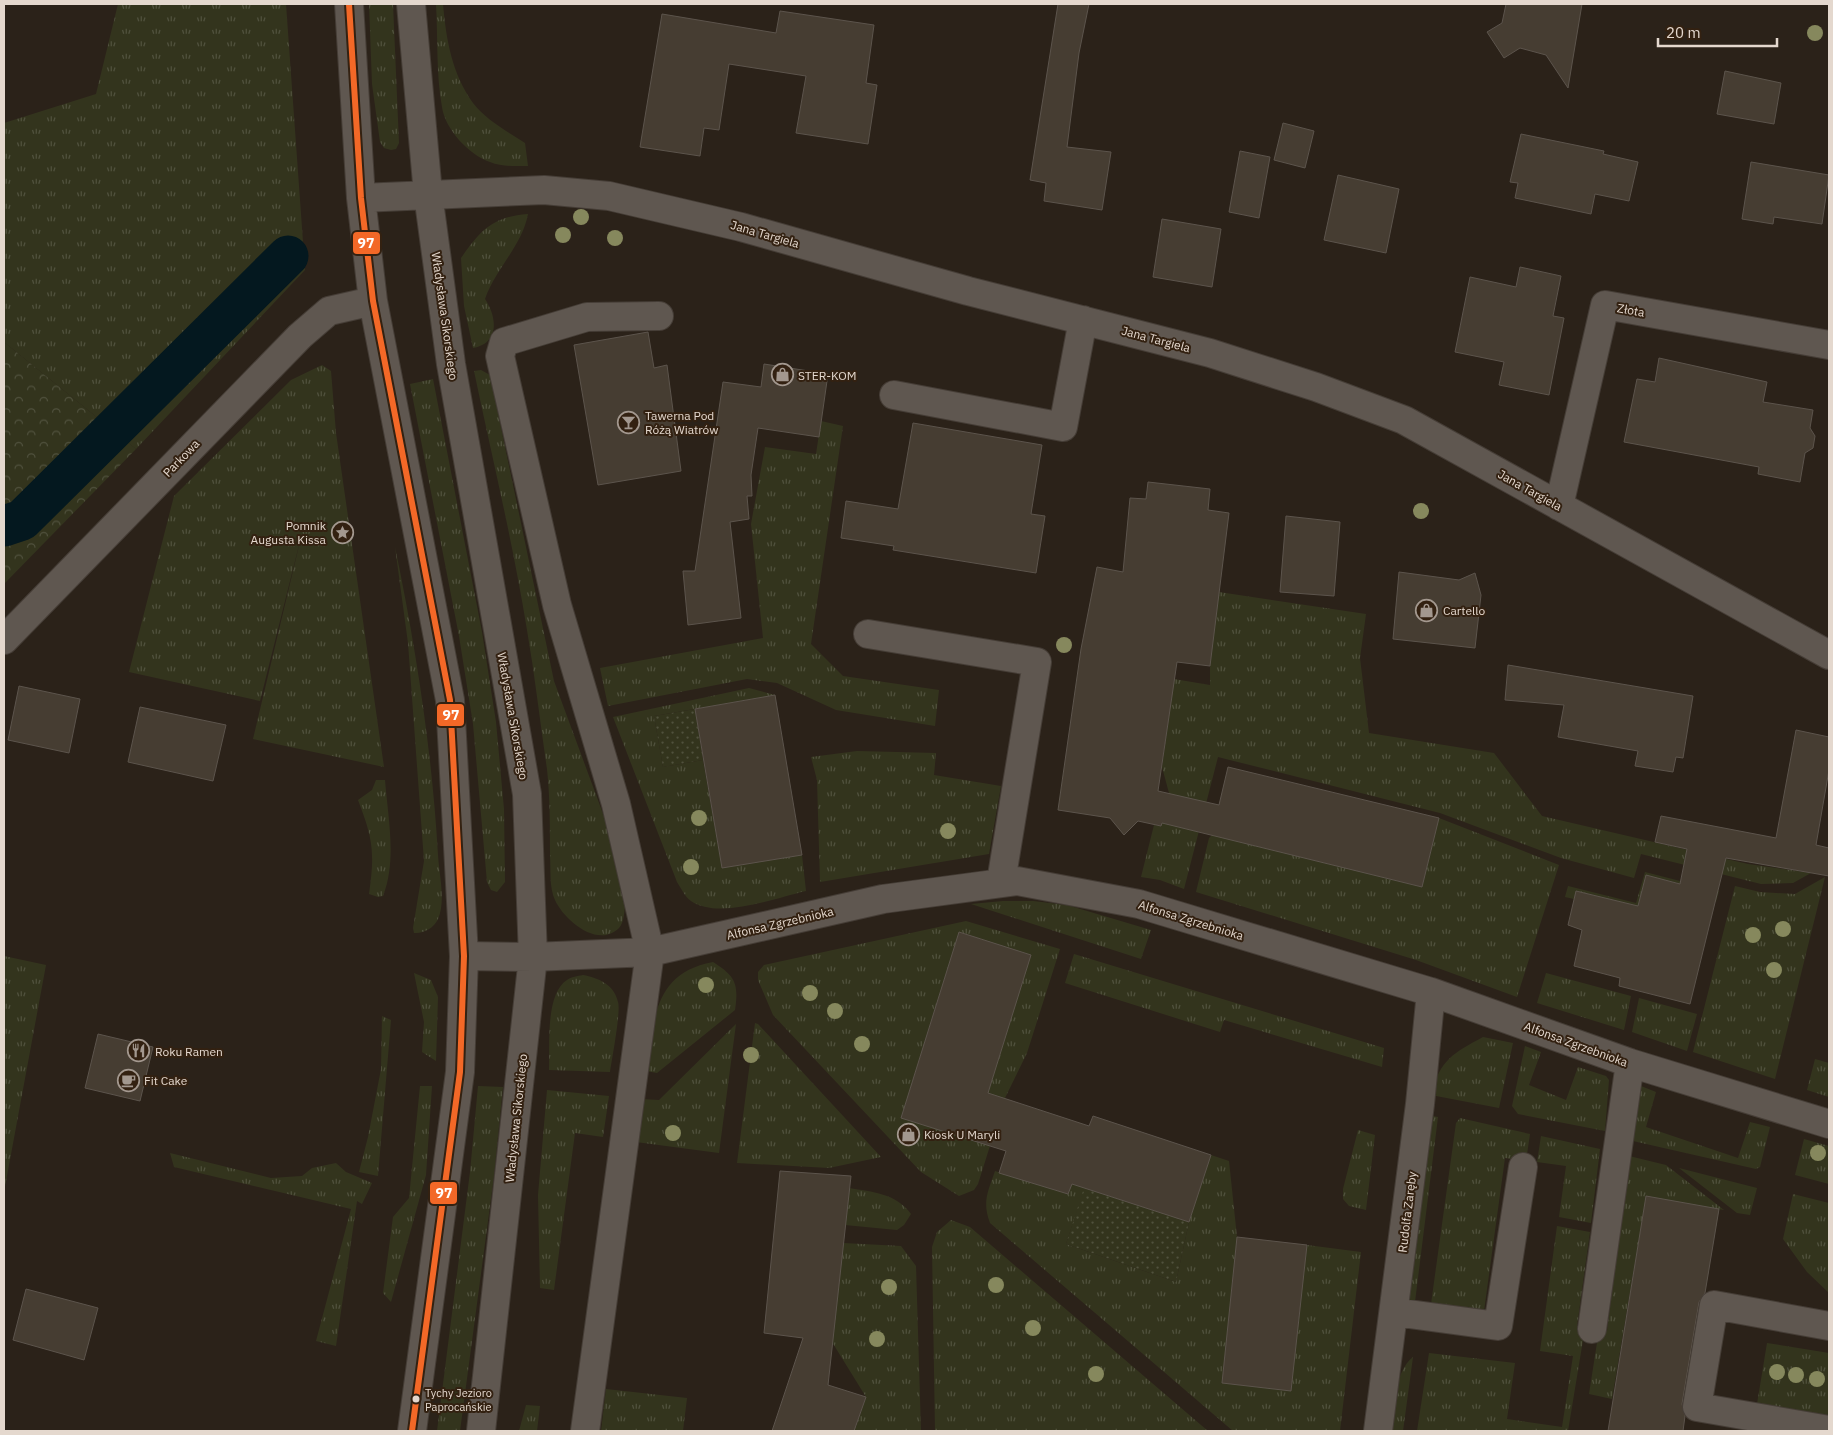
<svg xmlns="http://www.w3.org/2000/svg" width="1833" height="1435" viewBox="0 0 1833 1435" font-family="'IBM Plex Sans',sans-serif">
<style>
.grass{fill:url(#grass-tufts);fill-rule:evenodd}
.forest{fill:url(#forest-crowns)}
.park{fill:url(#park-dots)}
.lines{fill:none;stroke-linecap:round;stroke-linejoin:round}
.canal{stroke:#04181f;stroke-width:41}
.building{fill:#463d32;stroke:#5c544c}
.minor-casing{stroke:#453d36;stroke-width:30}
.minor{stroke:#5f5750;stroke-width:28}
.bus-1-casing{stroke:#332111;stroke-width:10}
.bus-1{stroke:#f36827;stroke-width:6}
.tree{fill:#86885d}
.bus-dot{fill:#e4d8ce;stroke:#332111;stroke-width:2}
.labels{text-anchor:middle;dominant-baseline:central;stroke-width:4;stroke-linejoin:round;paint-order:stroke}
.bus-label{font-size:11px;fill:#e4d8ce;stroke:#332111;text-anchor:start}
.street-label{font-size:12px;fill:#e4d8ce;stroke:#332111}
.poi-label{font-size:12px;fill:#e4d8ce;stroke:#332111;text-anchor:start}
.line-badge{stroke:#332111;stroke-width:2}
.badge-label{font-size:14px;text-anchor:middle;font-weight:bold;fill:#fff}
</style>
<defs>
<pattern id="grass-tufts" width="24" height="20" patternUnits="userSpaceOnUse" patternTransform="scale(1.25)"><rect width="24" height="20" fill="#33341d"/><path d="M3 7l-1-3M5 7V3M7 7l1-3M15 17l-1-3M17 17v-4M19 17l1-3" fill="none" stroke="#50513d"/></pattern>
<pattern id="forest-crowns" width="20" height="18" patternUnits="userSpaceOnUse" patternTransform="scale(1.25)"><rect width="20" height="18" fill="#33341d"/><path d="M2 6a3 3 0 1 1 6 0M12 15a3 3 0 1 1 6 0" fill="none" stroke="#50513d"/></pattern>
<pattern id="park-dots" width="8" height="8" patternUnits="userSpaceOnUse" patternTransform="scale(1.25)"><rect width="8" height="8" fill="#33341d"/><path d="M2 2h.1M6 6h.1" fill="none" stroke="#50513d" stroke-width="1.8" stroke-linecap="round"/></pattern>
</defs>
<rect width="100%" height="100%" fill="#2b2219"/>
<path class="grass" d="M118 4H286L305 270 136 449 4 342V123L96 94Z
M369 4H393L399 143 396 149 391 150 384 148 380 142 372 84Z
M436 4H443C446 39 452 74 473 103 486 120 508 132 525 143L528 166C516 166 502 167 490 162 469 155 445 129 442 107 436 74 438 37 436 4Z
M528 214C522 246 496 268 485 299 497 317 500 343 473 348L464 306 461 258C481 230 492 217 528 214Z
M322 365 331 371 336 433 384 767 253 739 303 529 260 701 129 672 174 496 291 380Z
M481 370 490 375 554 681 609 830 625 906C624 914 624 922 619 928 598 949 564 920 555 900 549 887 551 870 550 856 550 827 550 797 547 769 540 722 535 676 527 630 513 543 492 457 474 371Z
M433 379 482 632 496 722 504 809 505 882 497 892 491 890 487 882 473 724 459 636 410 384Z
M821 421 843 426 811 644 843 676 939 690 935 726 836 710 777 683 747 679 608 706 600 668 763 638 751 524 765 447 816 454Z
M395 547C416 648 432 751 438 855 439 874 446 901 438 919 434 928 423 934 414 933L413 928 424 861 408 643Z
M1219 592 1366 614 1360 658 1369 733 1494 753 1542 816 1748 864 1811 873 1793 883 1761 884 1641 854 1634 878 1561 858 1440 813 1218 757 1184 889 1160 880 1141 877 1154 825 1161 826 1169 793 1162 767 1174 679 1210 685V666Z
M749 688 775 695 654 716 663 767 703 760 722 868 802 855 806 891C775 898 719 920 691 901 685 897 681 888 677 882L613 717Z
M857 751 936 753 934 775 1001 786 989 854 820 882 817 780 811 757Z
M376 780H385C388 818 397 860 383 896L378 897 369 894C375 852 373 839 358 800L372 790Z
M1439 818 1559 865 1517 997 1416 960 1196 892 1209 838 1212 835 1422 887Z
M1645 872 1719 891 1716 902 1680 892 1682 884 1646 876 1635 917 1625 903 1576 891 1574 899 1565 897 1568 886 1636 903Z
M1825 877 1775 1079 1693 1052 1735 886 1760 892 1795 894Z
M1003 901H1033L1067 905 1151 930 1141 959 971 904Z
M966 921 1060 949 1027 1053 1005 1098 978 1184 974 1190 959 1196 921 1172 773 1015 758 980V972L764 965ZM959 932 1030 955 973 1140 901 1118Z
M1074 954 1384 1048 1382 1067 1224 1020 1220 1032 1065 983Z
M4 956 46 965 4 1192Z
M713 962C735 976 739 983 735 1010L657 1073 646 1071C654 1021 653 973 713 962Z
M414 973 431 980 438 997 436 1061 422 1052 424 1022Z
M1546 973 1631 996 1624 1030 1537 1003Z
M583 975C598 978 614 984 618 1002 621 1011 612 1059 610 1072L549 1070C550 1046 545 994 567 980 571 977 578 976 583 975Z
M1639 998 1697 1014 1687 1051 1632 1032Z
M382 1016 391 1020 378 1176 359 1172 368 1137 381 1069Z
M755 1023 758 1024 881 1157 829 1168 737 1163Z
M736 1024 719 1153 636 1142 641 1099 659 1100Z
M1483 1037 1513 1043 1499 1108 1431 1095C1440 1059 1454 1053 1483 1037Z
M1525 1046 1541 1052 1529 1085 1566 1100 1578 1067 1606 1076 1609 1080 1605 1131 1518 1114 1512 1106Z
M1815 1059 1829 1063V1097L1807 1090Z
M420 1086H432L426 1175 391 1302 383 1293 393 1217 409 1198Z
M478 1086 503 1087 494 1176 460 1431H437L470 1172Z
M1641 1086 1656 1092 1646 1127 1738 1158 1750 1122 1770 1127 1760 1167 1756 1169 1633 1141 1630 1136Z
M547 1090 609 1096 603 1137 575 1133 554 1290 540 1288 538 1195Z
M1428 1115 1438 1117 1415 1302 1402 1300Z
M1460 1118 1530 1134 1526 1161 1505 1158 1484 1311 1431 1304 1456 1123Z
M1358 1130 1375 1135 1366 1210 1349 1206 1343 1199V1189Z
M1541 1136 1600 1149 1591 1223 1559 1217 1566 1166 1537 1162Z
M1804 1139 1829 1146V1184L1795 1175Z
M170 1153 271 1178 302 1176 312 1168 336 1163 346 1172 372 1183 362 1204 357 1201 336 1346 316 1341 351 1209 174 1167Z
M1211 1155 1229 1161 1237 1237 1222 1382 1291 1390 1307 1245 1361 1252 1340 1431H1233L990 1223C982 1201 988 1192 995 1171L1068 1194 1077 1168 1090 1172 1066 1244 1176 1282 1189 1222Z
M1629 1156 1666 1165 1724 1210 1646 1197 1612 1399 1589 1394 1599 1330 1607 1331Z
M1679 1168 1757 1188 1750 1215 1737 1213Z
M849 1188C872 1192 896 1193 911 1214L904 1225 897 1230 845 1225Z
M1793 1194 1829 1203V1293L1807 1272 1783 1239Z
M951 1220 970 1227 1208 1431H935L932 1247 937 1232Z
M1557 1226 1590 1232 1577 1326 1585 1328 1568 1431H1417L1429 1353 1515 1363 1507 1419 1562 1427 1573 1356 1540 1351Z
M843 1243 901 1246 916 1266 921 1431H846L848 1425 856 1427 866 1397 832 1342Z
M1767 1343 1829 1353V1415L1757 1404Z
M1413 1357 1403 1431H1389C1394 1408 1394 1372 1413 1357Z
M606 1389 687 1398 683 1431H601Z
M526 1405 540 1406 537 1431H519Z"/>
<path class="forest" d="M4 342 136 449 4 584Z"/>
<path class="park" d="M695 709 703 760 663 767 654 716Z
M1084 1188 1189 1222 1176 1282 1066 1244Z"/>
<g class="lines">
<path class="canal" d="M4 526 22 520 288 256"/>
</g>
<path class="building" d="M1058 4H1089L1079 53 1067 147 1111 152 1102 210 1044 201 1046 183 1030 180Z
M1506 4H1582L1568 88 1546 55 1520 48 1504 58 1487 32 1502 23Z
M780 11 874 25 866 83 877 85 868 144 796 133 806 76 729 64 719 130 704 128 700 156 640 147 662 14 776 33Z
M1725 71 1781 83 1774 124 1717 114Z
M1283 123 1314 131 1305 168 1274 160Z
M1521 134 1604 151 1603 154 1638 162 1629 201 1595 194 1591 214 1515 198 1518 183 1510 182Z
M1240 151 1270 157 1259 218 1229 212Z
M1751 162 1829 175 1822 224 1774 217 1773 224 1742 219Z
M1338 175 1399 189 1386 253 1324 240Z
M1162 219 1221 229 1212 287 1153 277Z
M1520 267 1561 276 1553 316 1564 318 1549 395 1499 385 1504 362 1455 352 1470 277 1516 287Z
M648 332 654 368 667 365 681 471 598 485 574 345Z
M1659 358 1767 382 1763 402 1813 410 1810 428 1815 436 1813 448 1805 453 1800 482 1758 474 1759 467 1624 442 1637 379 1655 382Z
M764 364 828 374 819 437 758 428 751 475 752 496H747L749 519 730 522 741 618 688 625 683 571H695L723 382 761 387Z
M913 423 1042 445 1031 514 1045 516 1036 573 893 550 894 546 841 538 846 501 898 509Z
M1148 482 1210 489 1208 510 1229 513 1210 666 1177 662 1158 791 1219 805 1228 767 1439 818 1422 887 1162 823 1161 826 1138 821 1124 835 1110 818 1058 810 1081 649 1097 567 1123 572 1130 498 1146 499Z
M1286 516 1340 522 1334 596 1280 592Z
M1399 572 1459 580 1475 573 1481 595 1475 648 1393 639Z
M1508 665 1693 696 1683 758 1676 757 1673 772 1635 766 1638 751 1558 737 1564 705 1505 700Z
M19 686 80 699 69 753 8 740Z
M775 695 802 855 722 868 695 709Z
M140 707 226 725 213 781 128 762Z
M1796 730 1829 737V770L1816 845 1829 848V876L1726 858 1690 1004 1619 986 1620 978 1574 966 1582 930 1568 925 1576 891 1638 906 1646 875 1680 884 1687 849 1655 842 1661 816 1776 838Z
M959 932 1031 955 988 1093 1089 1126 1093 1116 1211 1155 1189 1222 1072 1184 1068 1194 999 1173 1006 1151 901 1118Z
M98 1034 153 1047 140 1101 85 1088Z
M780 1171 851 1176 828 1385 866 1397 854 1431H772L803 1338 764 1333Z
M1646 1196 1719 1209 1705 1293 1699 1302 1682 1404 1685 1416 1683 1431H1608Z
M1237 1237 1307 1245 1291 1391 1222 1383Z
M26 1289 98 1308 84 1360 13 1340Z"/>
<g class="lines">
<defs>
<path id="minor" d="M349 4 361 198 373 301 450 700 464 956 460 1072 412 1431
M411 4 428 194 451 364 527 794 533 957 481 1431
M361 198 544 190 609 196 741 227 968 291 1210 353 1316 387 1404 420 1829 655
M894 395 1063 427 1083 320
M1559 506 1605 305 1829 345
M868 634 1037 662 1001 882
M4 640 300 336 329 311 373 301
M464 956 533 957 650 952 883 899 1017 881 1139 904 1431 992 1630 1063 1829 1124
M1394 1312 1498 1326 1523 1167
M1829 1326 1714 1305 1697 1407 1829 1430
M1592 1329 1630 1063
M585 1431 650 952 616 804 557 605 500 356 504 342 587 317 659 316
M1378 1431 1420 1104 1431 992"/>
</defs>
<use href="#minor" class="minor-casing"/>
<use href="#minor" class="minor"/>
<defs>
<path id="bus-1" d="M349 4 361 198 373 301 450 700 464 956 460 1072 412 1431"/>
</defs>
<use href="#bus-1" class="bus-1-casing"/>
<use href="#bus-1" class="bus-1"/>
</g>
<g class="tree">
<circle cx="1815" cy="33" r="8"/>
<circle cx="581" cy="217" r="8"/>
<circle cx="563" cy="235" r="8"/>
<circle cx="615" cy="238" r="8"/>
<circle cx="1421" cy="511" r="8"/>
<circle cx="1064" cy="645" r="8"/>
<circle cx="699" cy="818" r="8"/>
<circle cx="948" cy="831" r="8"/>
<circle cx="691" cy="867" r="8"/>
<circle cx="1783" cy="929" r="8"/>
<circle cx="1753" cy="935" r="8"/>
<circle cx="1774" cy="970" r="8"/>
<circle cx="706" cy="985" r="8"/>
<circle cx="810" cy="993" r="8"/>
<circle cx="835" cy="1011" r="8"/>
<circle cx="862" cy="1044" r="8"/>
<circle cx="751" cy="1055" r="8"/>
<circle cx="673" cy="1133" r="8"/>
<circle cx="1818" cy="1153" r="8"/>
<circle cx="996" cy="1285" r="8"/>
<circle cx="889" cy="1287" r="8"/>
<circle cx="1033" cy="1328" r="8"/>
<circle cx="877" cy="1339" r="8"/>
<circle cx="1777" cy="1372" r="8"/>
<circle cx="1096" cy="1374" r="8"/>
<circle cx="1796" cy="1375" r="8"/>
<circle cx="1817" cy="1379" r="8"/>
</g>
<defs>
<symbol id="shop-ring" viewBox="-11 -11 22 22"><circle r="9.5" fill="#332111" stroke="#a3988f" stroke-width="1.5"/><path d="M-5-2.5h2.3a2.7 3.5 0 0 1 5.4 0H5L5.5 6h-11ZM-1.5-2.5h3a1.5 2.3 0 0 0-3 0Z" fill="#a3988f"/></symbol>
<symbol id="bar-ring" viewBox="-11 -11 22 22"><circle r="9.5" fill="#332111" stroke="#a3988f" stroke-width="1.5"/><path d="M-6-5H6L.8 .8V4.5H3.5V6h-7V4.5H-.8V.8Z" fill="#a3988f"/></symbol>
<symbol id="sight-ring" viewBox="-11 -11 22 22"><circle r="9.5" fill="#332111" stroke="#a3988f" stroke-width="1.5"/><path d="M0-6L1.8-2.2L6-1.7L2.9 1.2L3.7 5.4L0 3.3L-3.7 5.4L-2.9 1.2L-6-1.7L-1.8-2.2Z" fill="#a3988f"/></symbol>
<symbol id="restaurant-ring" viewBox="-11 -11 22 22"><circle r="9.5" fill="#332111" stroke="#a3988f" stroke-width="1.5"/><path d="M-5-6h1v4h1v-4h1v4h1v-4h1v5L-1.5 .5V6h-2V.5L-5-1ZM5-6V6H3V1.5H1.5Q1.5-4 5-6Z" fill="#a3988f"/></symbol>
<symbol id="cafe-ring" viewBox="-11 -11 22 22"><circle r="9.5" fill="#332111" stroke="#a3988f" stroke-width="1.5"/><path d="M-5.5-4.5H6V0H3Q3 3.5 0 3.5H-2.5Q-5.5 3.5-5.5 0ZM3-3.2v2h1.7v-2ZM-6 4.5H4V6H-6Z" fill="#a3988f"/></symbol>
</defs>
<g fill-rule="evenodd">
<use href="#shop-ring" x="770" y="362" width="25" height="25"/>
<use href="#bar-ring" x="616" y="410" width="25" height="25"/>
<use href="#sight-ring" x="330" y="520" width="25" height="25"/>
<use href="#shop-ring" x="1414" y="598" width="25" height="25"/>
<use href="#restaurant-ring" x="126" y="1038" width="25" height="25"/>
<use href="#cafe-ring" x="116" y="1068" width="25" height="25"/>
<use href="#shop-ring" x="896" y="1122" width="25" height="25"/>
</g>
<circle class="bus-dot" cx="416" cy="1399" r="4.5"/>
<g class="labels">
<g class="bus-label">
<text x="425" y="1393">Tychy Jezioro<tspan x="425" dy="14">Paprocańskie</tspan></text>
</g>
<g class="street-label">
<text transform="translate(765 234) rotate(16)">Jana Targiela</text>
<text transform="translate(1631 310) rotate(10)">Złota</text>
<text transform="translate(445 316) rotate(82)">Władysława Sikorskiego</text>
<text transform="translate(1156 339) rotate(15)">Jana Targiela</text>
<text transform="translate(181 458) rotate(-46)">Parkowa</text>
<text transform="translate(1530 490) rotate(29)">Jana Targiela</text>
<text transform="translate(513 716) rotate(80)">Władysława Sikorskiego</text>
<text transform="translate(1191 920) rotate(17)">Alfonsa Zgrzebnioka</text>
<text transform="translate(780 923) rotate(-13)">Alfonsa Zgrzebnioka</text>
<text transform="translate(1576 1044) rotate(20)">Alfonsa Zgrzebnioka</text>
<text transform="translate(516 1118) rotate(-84)">Władysława Sikorskiego</text>
<text transform="translate(1407 1212) rotate(-83)">Rudolfa Zaręby</text>
</g>
<g class="poi-label">
<text x="798" y="375">STER-KOM</text>
<text x="645" y="415">Tawerna Pod<tspan x="645" dy="14">Różą Wiatrów</tspan></text>
<text x="326" y="525" text-anchor="end">Pomnik<tspan x="326" dy="14">Augusta Kissa</tspan></text>
<text x="1443" y="610">Cartello</text>
<text x="155" y="1051">Roku Ramen</text>
<text x="144" y="1080">Fit Cake</text>
<text x="924" y="1134">Kiosk U Maryli</text>
</g>
</g>
<g class="line-badge">
<rect x="352" y="231" width="29" height="24" rx="5" fill="#f36827"/>
<rect x="436" y="703" width="29" height="24" rx="5" fill="#f36827"/>
<rect x="429" y="1181" width="29" height="24" rx="5" fill="#f36827"/>
</g>
<g class="badge-label">
<text x="366" y="248">97</text>
<text x="451" y="720">97</text>
<text x="444" y="1198">97</text>
</g>
<rect width="1833" height="1435" fill="none" stroke="#e4d8ce" stroke-width="10"/>
<path d="M1658 38v8h119v-8" fill="none" stroke="#e4d8ce" stroke-width="2.5"/>
<text x="1666" y="38" font-size="15" fill="#e4d8ce" stroke="#332111" stroke-width="4" paint-order="stroke">20 m</text>
</svg>
